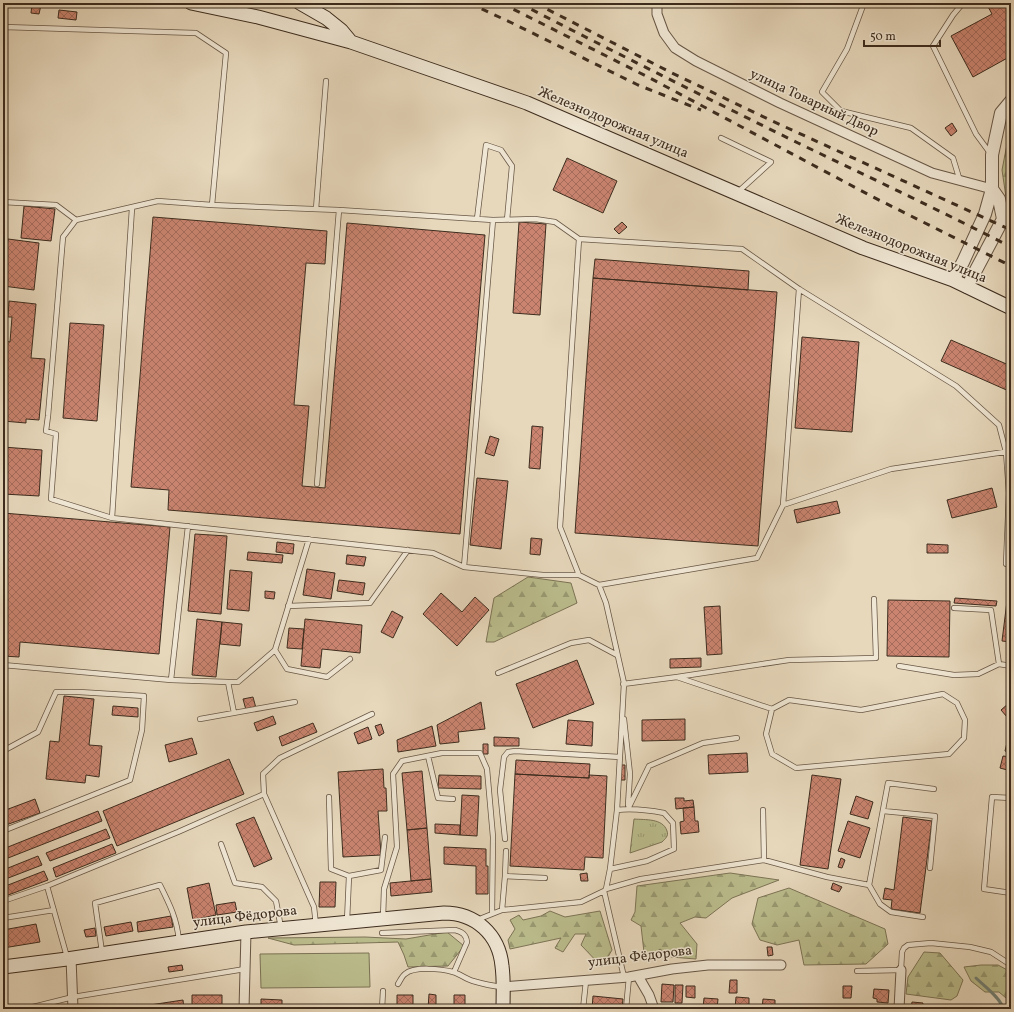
<svg xmlns="http://www.w3.org/2000/svg" width="1014" height="1012" viewBox="0 0 1014 1012" font-family="Vollkorn,serif">
<style>
.grass{fill:url(#grass-tufts);stroke:#7c7456}
.forest{fill:url(#forest-firs);stroke:#7c7456}
.garden{fill:#bbbd8d;stroke:#7c7456}
.lines{fill:none;stroke-linecap:round;stroke-linejoin:round}
.stream{stroke:#738177;stroke-width:3}
.building{fill:url(#building-cross-hatch);stroke:#3d2c1e}
.service-casing{stroke:#685746;stroke-width:6}
.minor-casing{stroke:#685746;stroke-width:11}
.tertiary-casing{stroke:#685746;stroke-width:14}
.secondary-casing{stroke:#3d2c1e;stroke-width:15}
.service{stroke:#efe6d3;stroke-width:4.5}
.minor{stroke:#efe6d3;stroke-width:9}
.tertiary{stroke:#efe6d3;stroke-width:12}
.secondary{stroke:#efe6d3;stroke-width:13}
.rail{stroke:#3d2c1e;stroke-width:3;stroke-dasharray:7 7;stroke-linecap:butt}
.labels{text-anchor:middle;dominant-baseline:central;stroke-width:3;stroke-linejoin:round;paint-order:stroke}
.street-label{font-size:14px;fill:#3d2c1e;stroke:#efe6d3}
</style>
<defs>
<pattern id="grass-tufts" width="24" height="20" patternUnits="userSpaceOnUse"><rect width="24" height="20" fill="#bbbd8d"/><path d="M3 7l-1-3M5 7V3M7 7l1-3M15 17l-1-3M17 17v-4M19 17l1-3" fill="none" stroke="#999a73"/></pattern>
<pattern id="forest-firs" width="22" height="20" patternUnits="userSpaceOnUse"><rect width="22" height="20" fill="#bbbd8d"/><path d="M5 1l3.5 6h-7zM16 11l3.5 6h-7z" fill="#999a73"/></pattern>
<pattern id="building-cross-hatch" width="8" height="8" patternUnits="userSpaceOnUse"><rect width="8" height="8" fill="#ca8470"/><path d="M0 0l8 8M0 8l8-8" fill="none" stroke="#a56c5b"/></pattern>
</defs>
<rect width="100%" height="100%" fill="#e7d8bc"/>
<filter id="stains"><feTurbulence type="fractalNoise" baseFrequency=".005" numOctaves="4"/><feColorMatrix values="0 0 0 0 .2 0 0 0 0 .09 0 0 0 0 .02 0 0 0 .5 -.17"/></filter>
<radialGradient id="worn" r=".72"><stop offset=".6" stop-color="#630" stop-opacity="0"/><stop offset="1" stop-color="#630" stop-opacity=".3"/></radialGradient>
<path class="grass" d="M634 819C645 820 663 818 667 831 669 836 665 839 662 842L630 853Z"/>
<path class="forest" d="M1011 132V208L1007 204 1002 170 1008 139Z
M528 577 571 583 577 603 494 642H486L494 598Z
M730 873 779 880 732 898 706 918 695 917 680 923 697 944 696 959 671 957 660 949 645 961 641 926 631 920 635 912 637 886Z
M789 888 885 929 888 944 866 964 804 965 799 940 777 945 760 940 752 924 758 898Z
M550 911 565 917 600 911 612 950 602 967 581 945 586 934H575L563 952 555 948 561 938 510 949 508 940 515 929 510 920 519 915 523 920 541 916Z
M447 932 464 946 448 966 408 967 404 955 398 942 294 945 268 938 365 937 406 939Z
M924 952 940 953 963 980 957 996 951 1000 906 994 908 977Z
M981 965H998L1011 972V998H1006L999 992H985L971 981 964 967Z"/>
<path class="garden" d="M369 953 370 987 261 988 260 954Z"/>
<g class="lines">
<path class="stream" d="M976 978C983 985 1002 999 1003 1009"/>
</g>
<path class="building" d="M986 3H1011V56L973 77 951 36 992 14Z
M32 4 41 5 39 14 31 13Z
M59 10 77 12 76 20 58 18Z
M952 123 957 131 951 136 945 128Z
M567 158 617 181 603 213 553 190Z
M24 206 55 209 51 241 21 238Z
M153 217 327 231 325 264 306 263 294 405 309 406 302 486 325 488 347 223 485 235 460 534 168 510 169 490 131 487Z
M519 222 546 224 540 315 513 313Z
M622 222 627 227 619 234 614 229Z
M8 239 39 243 34 290 3 286Z
M595 259 749 271 748 290 593 278Z
M593 278 777 292 758 546 575 533Z
M9 301 36 304 31 358 45 359 39 420 26 419V423L3 421V396L7 357H4L5 341 10 342 12 317H8Z
M70 323 104 325 97 421 63 418Z
M802 337 859 342 852 432 795 428Z
M951 340 1011 366V392L941 361Z
M532 426 543 427 540 469 529 468Z
M490 436 499 439 494 456 485 453Z
M3 447 42 450 39 496 3 494Z
M477 478 508 481 501 549 470 545Z
M992 488 997 507 952 518 947 500Z
M837 501 840 513 797 523 794 510Z
M3 513 170 527 159 654 20 642 19 657 3 656Z
M195 534 227 536 221 614 188 611Z
M531 538 542 539 540 555 530 554Z
M277 542 294 544 293 554 276 552Z
M927 544 948 545V553H927Z
M248 552 283 555 282 563 247 560Z
M347 555 366 557 364 566 346 564Z
M307 569 335 573 331 599 303 595Z
M230 570 252 572 249 611 227 609Z
M339 580 365 583 363 595 337 591Z
M265 591 275 592 274 599 265 598Z
M441 593 462 612 475 597 489 610 457 646 423 614Z
M955 598 997 601 996 606 954 603Z
M888 600 950 601 949 657 887 656Z
M1007 601 1011 602V642L1002 641Z
M720 606 722 654 707 655 704 607Z
M392 611 403 617 393 638 381 632Z
M197 619 222 622 216 677 192 675Z
M305 619 362 625 360 653 322 649 320 668 301 666Z
M222 622 242 624 240 646 220 644Z
M289 628 304 629 302 649 287 648Z
M701 658V667L670 668V659Z
M577 660 594 704 533 728 516 684Z
M64 696 94 699 89 745 102 746 99 777 86 775 85 783 46 779 50 741 59 742Z
M253 697 256 708 246 710 243 699Z
M481 702 485 729 458 732 459 742 440 744 437 725Z
M1009 703 1011 705V714L1007 717 1001 710Z
M113 706 138 708V717L112 715Z
M273 716 276 724 257 731 254 723Z
M685 719V740L642 741V720Z
M568 720 593 722 592 746 566 744Z
M313 723 317 732 282 746 279 737Z
M381 724 384 733 379 736 375 726Z
M432 726 436 746 398 752 397 740Z
M368 727 372 739 358 744 354 733Z
M494 737 519 738V746H494Z
M192 738 197 754 169 762 165 745Z
M1008 738 1011 739V753L1005 751Z
M483 744H488V754H483Z
M747 753 748 772 709 774 708 755Z
M1003 756 1011 757V771L1000 768Z
M229 759 244 794 117 846 103 811Z
M516 760 590 764 589 778 515 774Z
M621 765H625V780H620Z
M383 769 384 788H386L387 811H378L381 855 343 857 338 772Z
M422 771 427 828 407 830 402 773Z
M515 774 589 778V775L607 776 603 858 585 857 584 870 510 866Z
M439 775 481 776V789L438 788Z
M812 775 841 779 828 869 800 865Z
M462 795 479 796 477 836 460 835Z
M856 796 873 802 868 819 850 814Z
M675 798H684V801L693 800 694 807 676 809Z
M35 799 40 813 3 826V811Z
M694 807 695 821H698L699 832 681 834 680 822 684 821 683 808Z
M98 811 102 821 3 860V849Z
M254 817 272 859 254 867 236 824Z
M903 817 932 821 920 913 891 909 892 900 883 899 885 888 894 890Z
M848 821 870 828 860 858 838 851Z
M435 824 460 825V835L435 833Z
M427 828 431 879 411 881 407 830Z
M106 829 110 838 50 861 46 853Z
M112 844 116 853 56 877 53 868Z
M444 847 486 849V866H488V894H476V866L444 864Z
M38 856 42 865 3 880V870Z
M841 858 845 860 842 868 838 867Z
M44 871 48 880 3 897V887Z
M587 873 588 881H581L580 874Z
M431 879 432 892 391 896 390 883Z
M320 882H336L335 907H319Z
M209 883 216 915 193 920 187 888Z
M833 883 842 887 839 892 831 889Z
M235 902 237 912 217 915 216 905Z
M171 916 173 927 138 932 137 922Z
M131 922 133 931 106 936 104 927Z
M36 924 40 942 3 948V930Z
M95 928 96 936 86 937 84 930Z
M767 947H772L773 955 768 956Z
M182 965 183 970 169 972 168 967Z
M730 980H737V993H729Z
M662 984 674 985 673 1002H661Z
M675 985H683L682 1003H675Z
M686 986H695V998L686 997Z
M843 986H852L851 998H843Z
M874 989 889 990 888 1003 877 1002V999L873 998Z
M429 994 436 995V1009H428Z
M192 995H222V1009H192Z
M397 995H413V1009H397Z
M454 995H465V1009H454Z
M593 996 623 999 622 1009H592Z
M736 997 749 998V1009H735Z
M704 998 718 999 717 1009H703Z
M261 999 282 1000V1009H261Z
M763 999 775 1000V1009H762Z
M183 1000 184 1009H150V1005Z
M912 1002 923 1003 922 1009H911Z"/>
<g class="lines">
<defs>
<path id="service" d="M864 3 847 49 822 92 841 111 911 128 953 158 960 181
M963 3 953 15 933 46 976 134 990 153
M3 28 4 27 196 33 226 53 212 205
M721 138 771 162 738 192
M3 202 56 205 76 220
M316 209 326 81
M477 219 486 145 501 150 512 166 507 220
M799 289 783 505 891 469 1011 451
M317 484 339 210
M112 518 132 208
M464 567 493 220
M579 575H543L464 567 433 553 112 518 51 499 56 434 46 431 48 416 63 237 76 220 158 201 212 205 339 210 493 220 535 219 555 222 579 239
M599 585 757 558 783 505
M288 606 370 603 408 550
M954 608 991 610 999 664
M275 650 287 669 327 677 350 659
M3 665 171 680 228 682H238L275 650 309 539
M899 666 954 675 978 674 999 664 1011 666
M498 673 571 643 589 640 617 655
M677 677 772 709 789 700 861 710 943 694 957 703 965 720 964 738 949 754 796 768 772 754 766 734 772 709
M171 680 188 526
M228 682 234 713
M623 684 677 677 789 660 876 658 874 599
M200 719 295 702
M624 719 630 774 628 805
M3 751 38 732 56 692H79L144 696 142 730 130 780 3 831
M428 756 438 798 453 799
M264 794 314 907 316 925
M329 797 331 869 349 876 347 921
M1011 798 992 797 984 889 1011 893
M628 809 649 766 703 743 737 738
M763 810 764 860
M883 811 935 816 930 868
M505 839 500 790 504 757 508 752 515 751 620 757
M221 844 235 883 262 887 276 901 281 928
M610 869 647 861 674 849 673 823 664 813C648 810 633 808 617 810
M349 876 381 870 385 837
M505 876 506 851
M47 886 67 957
M606 889 641 879 764 860 827 877 869 885
M604 891 624 977
M3 901 47 886 178 832 264 794 263 774 280 758 372 714
M502 910 505 876 545 878
M923 917 891 912 880 904 869 885 888 783 934 789
M3 918 54 910
M383 918 384 889 397 847 393 774 402 761 442 753H480L487 769 493 837 492 913
M477 920 502 910 581 902 604 891 606 889 610 869 617 810 624 683 606 603 599 585 579 575 560 527 579 239 742 249 799 289 956 386 999 425 1006 452 1009 493 1006 564
M382 933 455 930C462 932 466 934 467 942L454 972
M102 952 95 903 160 885C170 905 177 919 179 941
M857 971 901 970 902 952 904 948 908 945 931 943 970 947 991 952 1011 965
M398 984C400 981 402 976 405 974 414 966 442 969 453 972 460 974 466 979 473 981 483 984 492 986 503 987
M25 1009 73 997 245 969
M382 1009 383 991
M583 1009 586 981
M626 1009 629 977"/>
<path id="minor" d="M657 3V14L664 33 675 48 696 61 780 103 932 173 992 189
M71 958 73 1009
M638 976 649 995 654 1009
M503 987 629 977 672 969 708 965H781
M244 1009 246 932
M899 1009 901 970"/>
<path id="tertiary" d="M953 280 963 262 985 214 992 189V155L1001 113 1011 101
M967 287 1003 219 999 199 992 189"/>
<path id="secondary" d="M191 3 258 17 351 42 527 103 863 248 953 280 1011 308
M300 3 326 18 341 30 351 42
M3 967 67 959 246 932 444 913C475 913 499 934 502 966 504 980 503 995 503 1009"/>
</defs>
<use href="#service" class="service-casing"/>
<use href="#minor" class="minor-casing"/>
<use href="#tertiary" class="tertiary-casing"/>
<use href="#secondary" class="secondary-casing"/>
<use href="#service" class="service"/>
<use href="#minor" class="minor"/>
<use href="#tertiary" class="tertiary"/>
<use href="#secondary" class="secondary"/>
<path class="rail" d="M469 3 512 23 638 85 701 110
M501 3 648 77 873 197 1011 266
M519 3C612 51 705 97 798 143 869 177 941 211 1011 247
M535 3 670 72 770 120 1011 230"/>
</g>
<g class="labels">
<g class="street-label">
<text transform="translate(814 103) rotate(25)">улица Товарный Двор</text>
<text transform="translate(613 123) rotate(23)">Железнодорожная улица</text>
<text transform="translate(911 249) rotate(22)">Железнодорожная улица</text>
<text transform="translate(245 917) rotate(-7)">улица Фёдорова</text>
<text transform="translate(640 957) rotate(-7)">улица Фёдорова</text>
</g>
</g>
<rect width="1014" height="1012" fill="none" stroke="#e7d8bc" stroke-width="16"/>
<rect x="4" y="4" width="1006" height="1004" fill="none" stroke="#3d2c1e" stroke-width="2"/>
<rect x="8" y="8" width="998" height="996" fill="none" stroke="#3d2c1e"/>
<path d="M864 40v6h76v-6" fill="none" stroke="#3d2c1e" stroke-width="2"/>
<text x="870" y="40" font-size="12" fill="#3d2c1e" stroke="#efe6d3" stroke-width="3" paint-order="stroke">50 m</text>
<rect width="100%" height="100%" filter="url(#stains)"/>
<rect width="100%" height="100%" fill="url(#worn)"/>
</svg>
